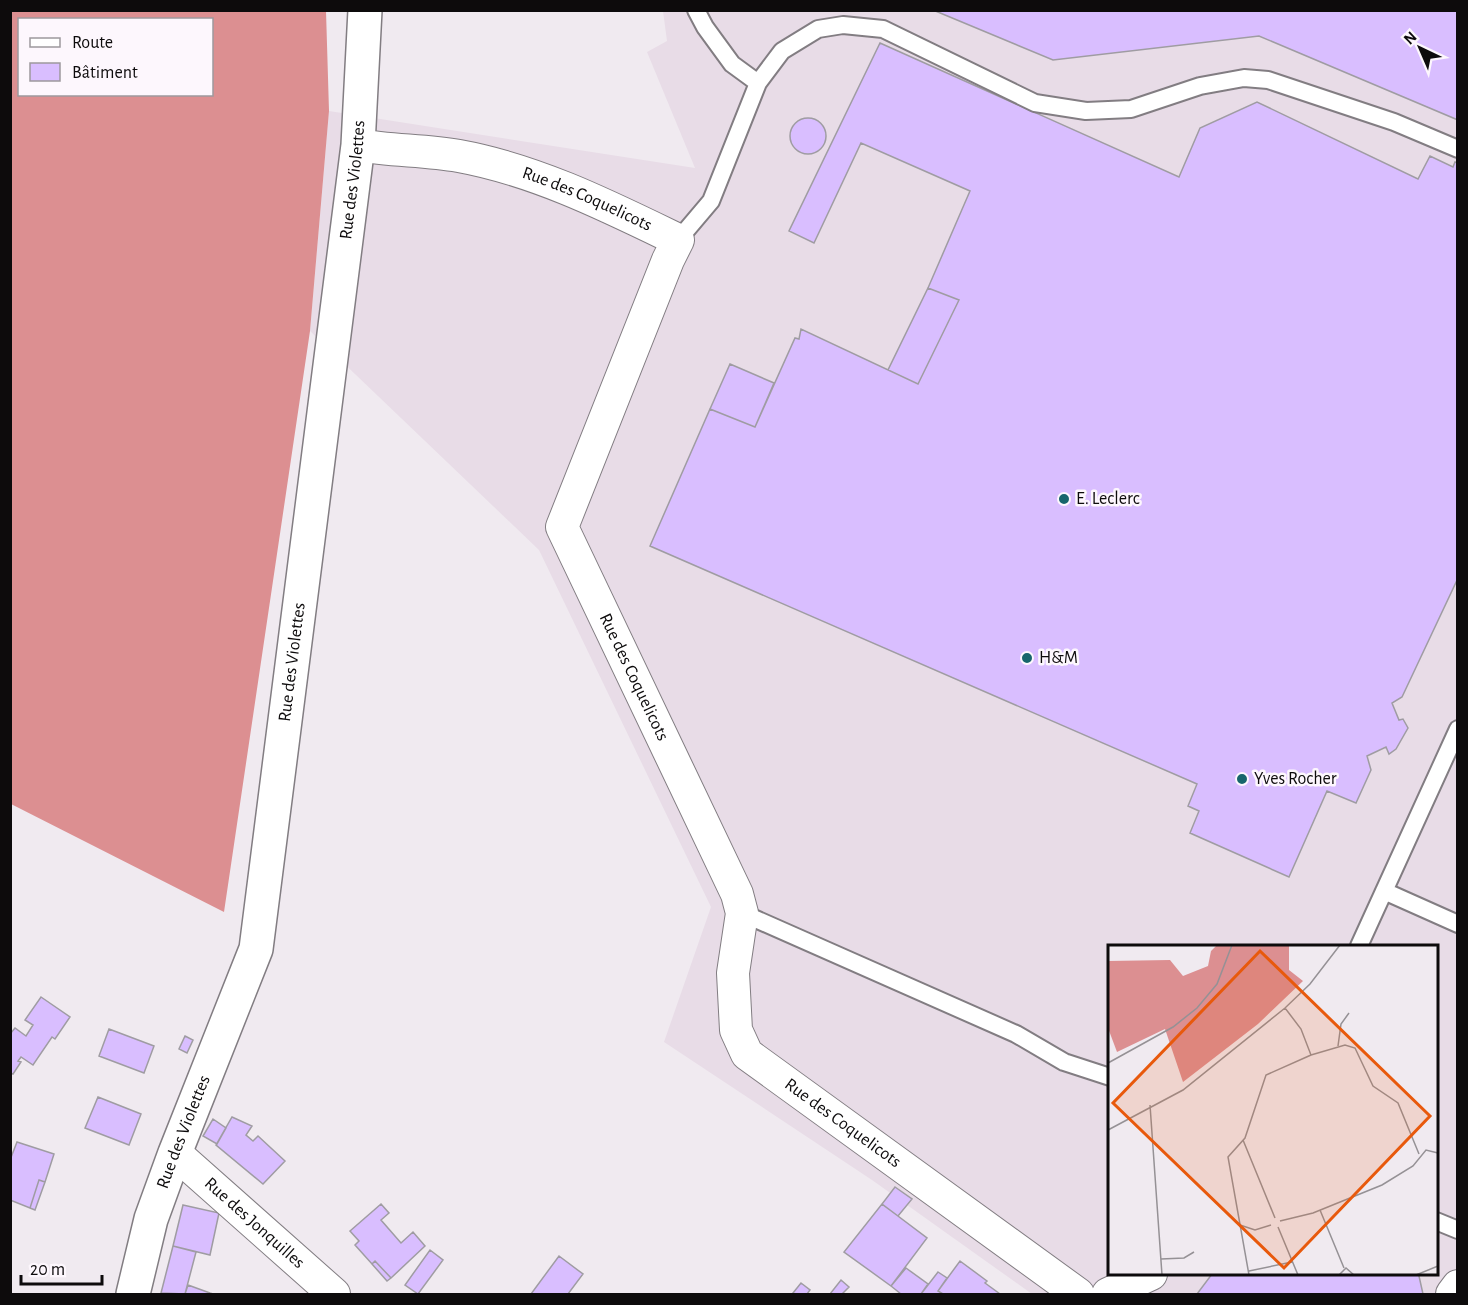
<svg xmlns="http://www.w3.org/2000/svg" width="1468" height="1305" viewBox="0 0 1468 1305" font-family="'Alegreya Sans',sans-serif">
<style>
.built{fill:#e8dce7;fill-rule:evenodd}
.forest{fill:#dc8f91;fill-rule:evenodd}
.building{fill:#d9beff;stroke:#9f9ca2;stroke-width:1.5}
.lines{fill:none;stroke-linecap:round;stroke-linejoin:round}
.service-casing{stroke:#827d82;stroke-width:20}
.minor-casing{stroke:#827d82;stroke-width:34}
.tertiary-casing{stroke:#827d82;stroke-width:36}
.service{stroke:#fff;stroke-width:16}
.minor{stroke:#fff;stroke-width:32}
.tertiary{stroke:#fff;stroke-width:33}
.poi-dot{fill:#17656c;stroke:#fdf7fd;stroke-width:2}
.labels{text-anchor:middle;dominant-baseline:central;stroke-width:5;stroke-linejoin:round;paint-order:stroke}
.street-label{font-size:18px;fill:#0d0b0c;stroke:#fdf7fd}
.poi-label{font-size:18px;fill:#0d0b0c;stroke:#fdf7fd;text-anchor:start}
.inset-road{fill:none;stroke:#959195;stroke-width:1.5}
.view{fill:#e8590c;fill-opacity:0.15;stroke:#e8590c;stroke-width:3}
.inset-edge{fill:none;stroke:#0d0b0c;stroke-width:3}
</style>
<rect width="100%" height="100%" fill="#f0eaf0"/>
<path class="built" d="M663 11H1457V1294H1032L872 1180 664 1042 711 907 539 550 310 331 329 111 695 168 647 52 667 41ZM1110 946H1436V1274H1110Z"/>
<path class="forest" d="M10 11H326L329 111 310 331 224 912 11 804ZM20 20H212V94H20Z"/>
<path class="building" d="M933 10H1458V120L1259 36 1053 60Z
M880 43 1179 177 1200 128 1257 102 1418 179 1430 156 1453 167 1455 162 1458 163V578L1402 697 1392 703 1399 720 1403 719 1408 728 1396 749 1389 754 1386 747 1367 756 1371 770 1356 803 1327 791 1289 877 1190 833 1199 811 1188 806 1197 784 650 546 710 409 755 427 795 338 799 339 801 329 918 384 959 300 928 288 970 191 861 143 814 243 789 231Z
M790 136a18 18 0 1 1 36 0a18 18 0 1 1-36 0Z
M928 288 959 300 918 384 888 370Z
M730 364 774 383 755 427 710 409Z
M41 997 70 1017 55 1039 52 1037 33 1065 21 1057 18 1061 21 1062 13 1074 10 1073V1034L15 1028 26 1036 33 1025 25 1020Z
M109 1029 154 1046 144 1073 99 1056Z
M185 1036 193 1040 187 1053 179 1049Z
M98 1097 141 1114 129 1145 85 1128Z
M232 1117 252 1126 246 1135 253 1141 258 1136 285 1161 263 1184 216 1145Z
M213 1119 226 1128 217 1144 203 1136Z
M17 1142 54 1154 45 1182 39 1180 30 1208 10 1200V1160Z
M39 1180 45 1182 35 1210 30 1208Z
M895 1187 912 1199 898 1216 882 1204Z
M381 1204 389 1213 381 1220 401 1243 413 1232 425 1246 391 1278 375 1261 372 1264 355 1245 359 1241 350 1231Z
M882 1204 927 1238 891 1286 844 1252Z
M183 1205 219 1213 210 1255 173 1246Z
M173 1246 196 1252 185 1294 161 1293Z
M430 1250 443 1260 418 1294 405 1285Z
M559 1256 583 1274 568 1294H531Z
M375 1261 391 1278 387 1281 372 1264Z
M960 1261 987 1281 985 1283 1000 1294H943L938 1291Z
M906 1268 928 1284 921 1294H901L891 1286Z
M938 1272 947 1278 938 1291 943 1294H921Z
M1212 1274H1416L1419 1276 1423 1294H1197Z
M841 1280 849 1287 842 1294H830Z
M801 1283 810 1290 807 1294H794L793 1293Z
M188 1285 210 1293 213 1294H185Z"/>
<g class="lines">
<defs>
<path id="service" d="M696 10 705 27 732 64 758 83
M678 240 711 201 758 83 782 51 818 29 843 25 883 29 1035 103 1086 111 1131 109 1200 86 1244 78 1268 80 1394 122 1458 149
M1384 891 1458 924
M742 913 1016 1034 1064 1062 1110 1077
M1359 946 1458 729
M1436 1221 1458 1230"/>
<g id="minor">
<path id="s1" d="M358 145C391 151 426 150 459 156 536 170 608 206 678 240L668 260 562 527 737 894 742 913 733 973 736 1030 747 1054 1078 1294"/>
<path id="s2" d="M175 1153 334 1294"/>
<path d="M1108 1294 1151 1274"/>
<path d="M1452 1294 1458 1286"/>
</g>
<g id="tertiary">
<path id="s3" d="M133 1294 151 1219 175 1153 256 949 358 145 365 10"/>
</g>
</defs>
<use href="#service" class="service-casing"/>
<use href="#minor" class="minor-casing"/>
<use href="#tertiary" class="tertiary-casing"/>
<use href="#service" class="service"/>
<use href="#minor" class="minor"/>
<use href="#tertiary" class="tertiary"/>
</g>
<g class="poi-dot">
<circle cx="1064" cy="499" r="6"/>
<circle cx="1027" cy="658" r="6"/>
<circle cx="1242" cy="779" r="6"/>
</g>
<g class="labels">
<g class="street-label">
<text stroke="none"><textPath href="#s3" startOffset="1142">Rue des Violettes</textPath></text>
<text stroke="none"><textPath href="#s1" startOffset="237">Rue des Coquelicots</textPath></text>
<text stroke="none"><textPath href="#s3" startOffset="656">Rue des Violettes</textPath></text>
<text stroke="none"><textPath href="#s1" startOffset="813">Rue des Coquelicots</textPath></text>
<text stroke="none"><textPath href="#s1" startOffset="1335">Rue des Coquelicots</textPath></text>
<text stroke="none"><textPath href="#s3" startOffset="170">Rue des Violettes</textPath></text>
<text stroke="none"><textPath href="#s2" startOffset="106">Rue des Jonquilles</textPath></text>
</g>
<g class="poi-label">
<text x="1076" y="499">E. Leclerc</text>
<text x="1039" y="658">H&amp;M</text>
<text x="1254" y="779">Yves Rocher</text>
</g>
</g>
<g transform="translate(1108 945)">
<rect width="330" height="330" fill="#f0eaf0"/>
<path d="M109 0H181V25L195 36 150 79 75 137 57 84 9 107 0 83V16L62 15 75 31 100 21 103 6Z" fill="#dc8f91"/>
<path class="inset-road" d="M230 101 233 79 241 68M203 110 237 100 247 103 265 141 290 158 311 209M0 118 65 82 89 63 109 39 124 0M42 160 54 330M0 185 75 145 177 63 202 39 232 0M135 195 167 273M212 265 236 323M172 276 205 268 274 240 305 221 318 205 330 208M132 280 147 285 163 280M170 282 190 330M53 314 76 313 86 307M141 326 184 317M141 330 120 212 137 193 158 130 203 110 193 84 177 63M231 330 238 323 246 330M308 330 330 321"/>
<path class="view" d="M152 6 322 171 176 323 5 158Z"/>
<rect width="330" height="330" class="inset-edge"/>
</g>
<rect width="1468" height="1305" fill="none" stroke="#0d0b0c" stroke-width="24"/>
<rect x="18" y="18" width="195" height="78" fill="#fdf7fd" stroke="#9d999d" stroke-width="1.5"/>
<rect x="30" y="38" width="30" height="9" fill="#ffffff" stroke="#9d999d" stroke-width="1.5"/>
<text x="72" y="48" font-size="18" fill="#0d0b0c">Route</text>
<rect x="30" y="63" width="30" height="18" fill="#d9beff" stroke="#9d999d" stroke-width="1.5"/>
<text x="72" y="78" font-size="18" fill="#0d0b0c">Bâtiment</text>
<g transform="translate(1420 48) rotate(316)" stroke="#fdf7fd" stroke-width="4.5" paint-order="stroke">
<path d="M0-4.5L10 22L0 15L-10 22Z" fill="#0d0b0c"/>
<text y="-9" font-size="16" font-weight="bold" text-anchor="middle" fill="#0d0b0c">N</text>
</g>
<path d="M21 1275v9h81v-9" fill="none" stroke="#0d0b0c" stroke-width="3"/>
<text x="30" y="1275" font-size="18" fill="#0d0b0c" stroke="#fdf7fd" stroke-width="4.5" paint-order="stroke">20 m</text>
</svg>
